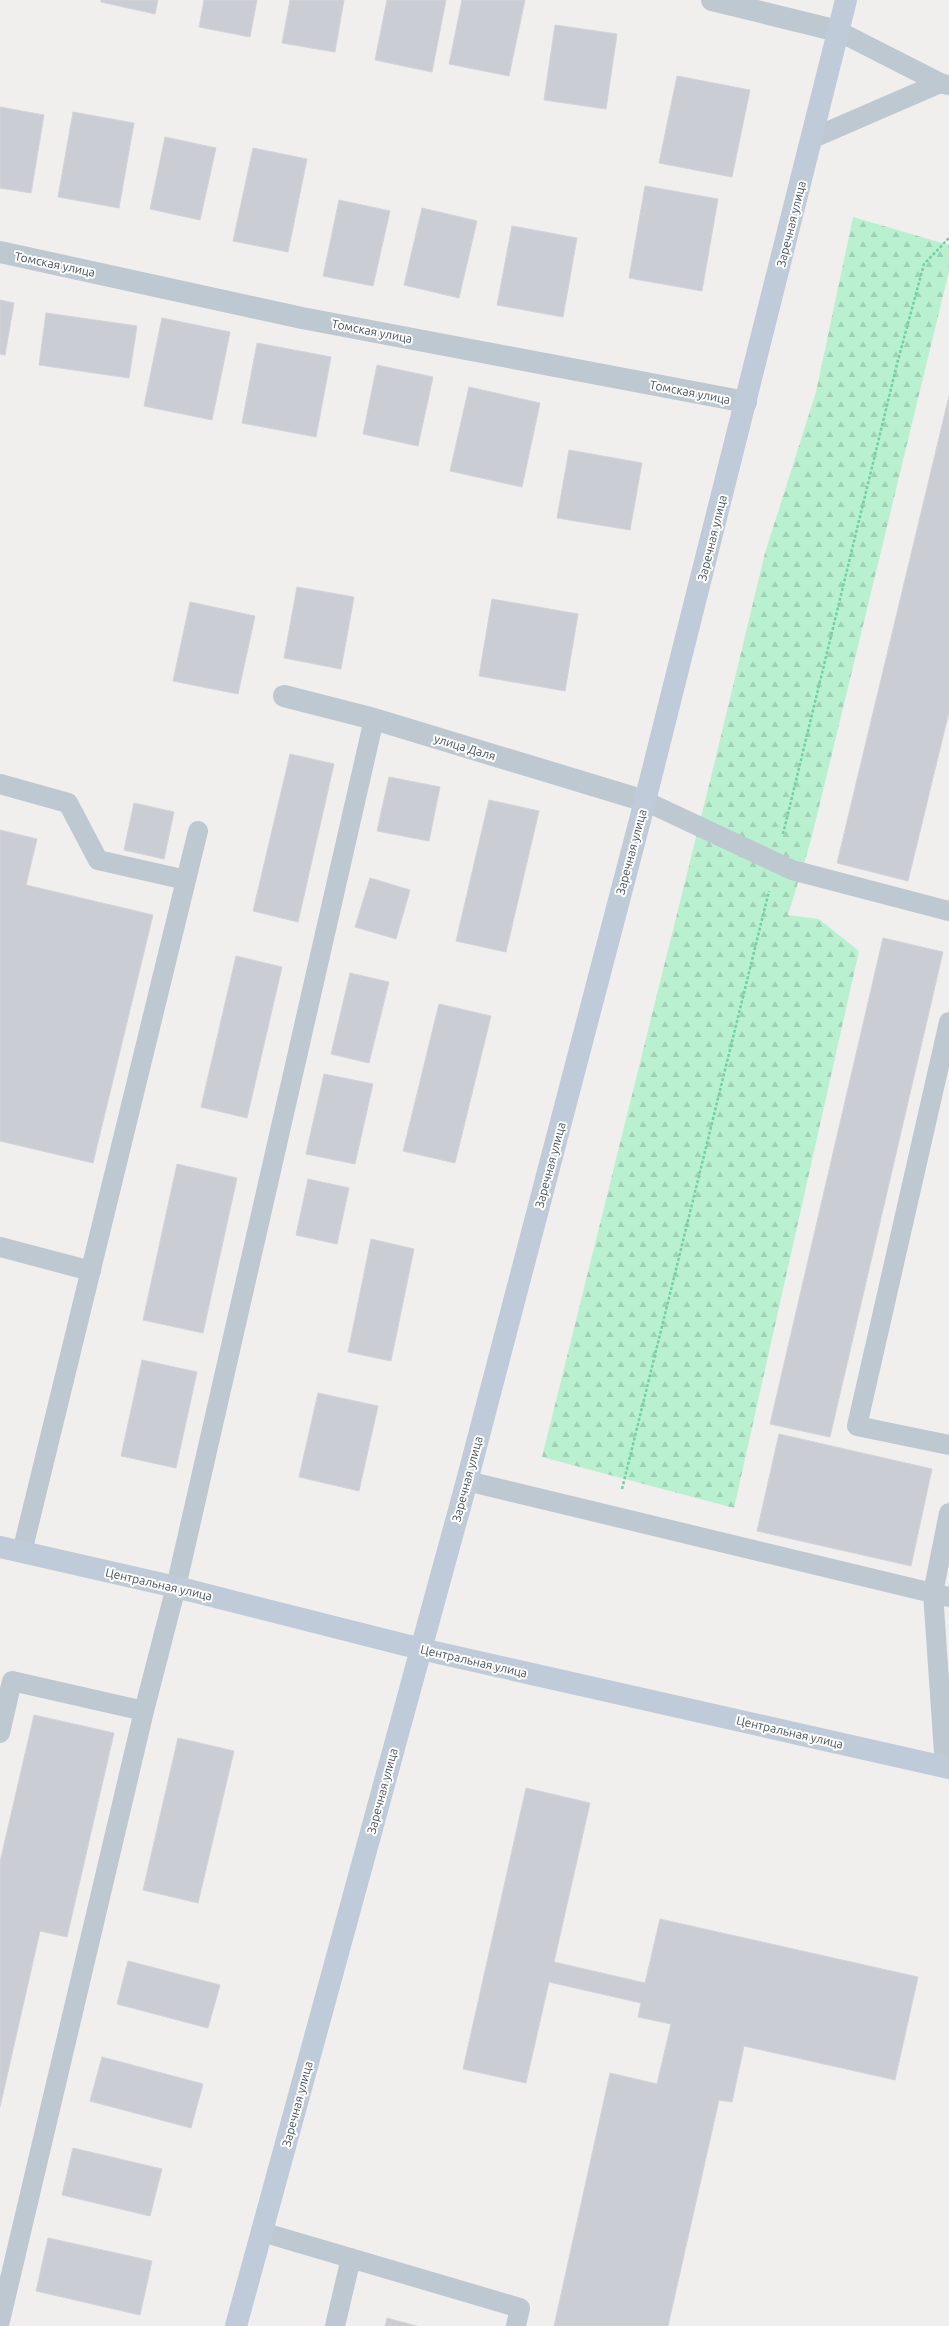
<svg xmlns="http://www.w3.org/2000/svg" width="949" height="2326" viewBox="0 0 949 2326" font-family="Ubuntu,sans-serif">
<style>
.forest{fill:url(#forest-firs)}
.building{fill:#cacdd3;stroke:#d2d4da}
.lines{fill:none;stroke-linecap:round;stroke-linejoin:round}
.path{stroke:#70d1a3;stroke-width:2.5;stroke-dasharray:3 2;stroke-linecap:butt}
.lane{stroke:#bec8d1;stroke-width:20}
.street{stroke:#bec8d1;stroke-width:22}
.secondary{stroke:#bfcbd8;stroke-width:22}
.labels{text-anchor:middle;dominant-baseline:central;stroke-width:4;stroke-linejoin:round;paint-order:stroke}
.street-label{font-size:12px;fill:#45515d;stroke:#fff}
</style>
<defs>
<pattern id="forest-firs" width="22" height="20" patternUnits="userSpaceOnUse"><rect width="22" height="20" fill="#b9f1d0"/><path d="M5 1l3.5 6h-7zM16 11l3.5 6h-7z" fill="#a0d0b5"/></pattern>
</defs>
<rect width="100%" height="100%" fill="#f1eeee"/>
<path class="forest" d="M853 217 949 245V271L811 840 788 915 819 919 859 951 734 1508 542 1457 712 773 765 553 816 392Z"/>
<path class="building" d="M101 0H158L155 14 101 2Z
M204 0H257L250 37 199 27Z
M290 0H344L335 52 282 43Z
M387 0H446L432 72 375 60Z
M462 0H525L509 76 449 64Z
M555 25 617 34 606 109 544 100Z
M677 76 750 90 732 177 659 163Z
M0 107 44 115 31 193 0 188Z
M73 112 134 123 119 208 58 197Z
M165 137 216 148 200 220 150 209Z
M253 148 307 159 288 252 233 241Z
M645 186 718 199 702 291 629 278Z
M339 200 390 211 373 286 323 276Z
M422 208 477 221 459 298 404 285Z
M512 226 577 238 563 317 497 305Z
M0 300 14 303 5 355 0 354Z
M46 313 137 326 129 378 39 365Z
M162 318 230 332 212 420 144 406Z
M257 343 331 357 316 437 242 423Z
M377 365 433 377 418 446 363 434Z
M469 387 540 403 522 487 450 471Z
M949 396V712L908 881 837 863Z
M569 450 642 463 630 530 557 518Z
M297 587 354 597 341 669 284 658Z
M492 599 578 614 565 691 479 676Z
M190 602 255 616 238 694 173 681Z
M290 754 334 764 298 922 253 911Z
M389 777 440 787 429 841 377 831Z
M489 800 539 811 506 952 456 941Z
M134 803 174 812 164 859 124 850Z
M0 830 37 839 26 885 153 915 93 1163 0 1141Z
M370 878 410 890 396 939 355 927Z
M883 938 943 952 830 1437 770 1424Z
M236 956 282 967 247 1118 201 1107Z
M350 973 389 982 369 1063 331 1054Z
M439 1004 491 1016 455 1163 403 1151Z
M324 1074 373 1084 355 1164 306 1154Z
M177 1164 237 1178 203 1333 143 1320Z
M308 1179 349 1188 337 1244 296 1235Z
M371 1239 414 1249 391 1361 348 1352Z
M142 1360 197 1372 176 1468 121 1456Z
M318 1393 378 1406 359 1491 299 1477Z
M779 1434 932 1469 911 1566 757 1531Z
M34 1715 114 1733 67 1937 40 1931 0 2107V1862Z
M178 1738 234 1751 198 1903 143 1890Z
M526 1788 590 1803 554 1962 645 1983 660 1919 918 1977 895 2080 744 2046 732 2102 719 2100 668 2326H554L610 2073 657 2084 671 2024 638 2017 641 2003 549 1982 526 2083 463 2069Z
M128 1961 220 1985 208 2028 117 2004Z
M102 2057 203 2084 191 2128 90 2101Z
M73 2148 162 2169 150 2216 62 2195Z
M48 2238 152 2261 140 2315 36 2291Z
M387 2318 417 2326H385Z"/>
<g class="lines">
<path class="path" d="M783 834 897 364 924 264 949 238
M622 1489 769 891"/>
<path class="lane" d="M838 31 940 83 948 85
M813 138 940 83
M0 784 68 803 98 860 186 880
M645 801 792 870 949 911
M949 1022 857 1426 949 1445
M0 1247 91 1271
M467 1481 949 1597
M22 1552 198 831
M0 1733 12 1681 144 1711
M945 1767 933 1593 949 1513
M262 2232 520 2308 516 2326
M0 2321 144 1711 176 1587 374 719
M335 2326 351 2258"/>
<path class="street" d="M712 0 838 31
M0 252 302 318 746 402
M284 696 374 719 645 801"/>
<path class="secondary" d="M0 1547 176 1587 421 1649 949 1768
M236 2326 467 1481 645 801 846 0"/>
</g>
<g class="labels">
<g class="street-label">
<text transform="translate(791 224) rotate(-76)">Заречная улица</text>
<text transform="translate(55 264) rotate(12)">Томская улица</text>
<text transform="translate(372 331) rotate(11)">Томская улица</text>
<text transform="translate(690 392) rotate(11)">Томская улица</text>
<text transform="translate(712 538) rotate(-76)">Заречная улица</text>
<text transform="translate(465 747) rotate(17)">улица Даля</text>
<text transform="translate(631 852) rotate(-75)">Заречная улица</text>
<text transform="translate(550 1165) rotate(-75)">Заречная улица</text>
<text transform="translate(467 1479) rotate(-75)">Заречная улица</text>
<text transform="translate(159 1584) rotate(13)">Центральная улица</text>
<text transform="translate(474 1661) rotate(13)">Центральная улица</text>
<text transform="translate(790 1732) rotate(13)">Центральная улица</text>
<text transform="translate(382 1791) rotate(-75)">Заречная улица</text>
<text transform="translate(297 2104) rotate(-75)">Заречная улица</text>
</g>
</g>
</svg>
